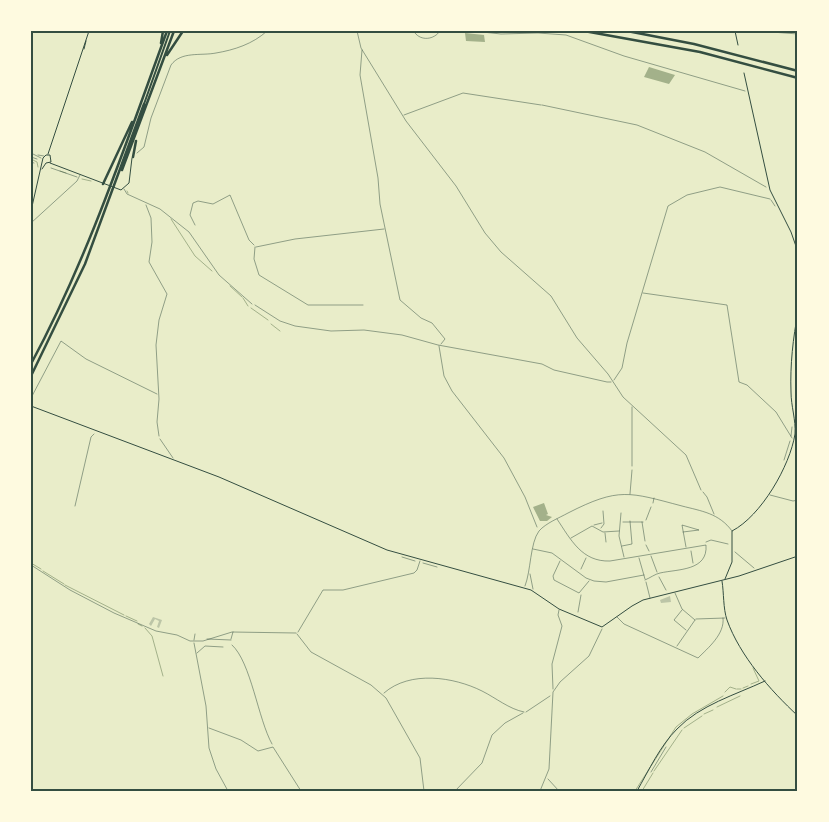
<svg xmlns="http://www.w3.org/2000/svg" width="829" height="822" viewBox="0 0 829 822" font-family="Poppins,sans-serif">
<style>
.water{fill:#a3b18a}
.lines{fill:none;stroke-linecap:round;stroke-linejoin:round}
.stream{stroke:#a3b18a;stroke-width:1}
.building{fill:#bcc5a7}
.path{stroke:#344e41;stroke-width:0.5}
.service{stroke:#344e41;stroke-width:0.5}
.pedestrian{stroke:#344e41;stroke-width:0.5}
.minor{stroke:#344e41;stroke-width:0.5}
.tertiary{stroke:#344e41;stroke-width:1}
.secondary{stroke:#344e41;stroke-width:1}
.primary{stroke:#344e41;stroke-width:2}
.motorway{stroke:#344e41;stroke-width:2.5}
.neatline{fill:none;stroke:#344e41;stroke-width:2}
</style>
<rect width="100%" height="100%" fill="#e9edc9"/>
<path class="water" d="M465 33 484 35 485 42 466 41Z
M649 67 675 75 669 84 644 77Z
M544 503 548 514 546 515 552 517 547 521H540L533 507Z"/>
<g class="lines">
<path class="stream" d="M31 159 37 162 38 167
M60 171 66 173
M82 179 91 181
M127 191 128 193
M171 219 195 256 212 271
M230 286 242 297
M243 298 248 306
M251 308 268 320
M271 324 280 331
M31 563 41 569
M43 571 64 584
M65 585 124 615
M126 616 137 621
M138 624 142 626
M145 628 152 636 163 676
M751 684 759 681 753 668
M743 688 748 686
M737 689H741
M725 692 730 687 736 689
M717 707 740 696
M704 714 713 710
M684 728 702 716
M654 771 682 730
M635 791 676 727 692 714 723 696
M642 791 653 773"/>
</g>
<path class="building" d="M670 596 671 602 661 603 660 600Z
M153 617 162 620 159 628 157 627 159 621 155 619 151 626 149 624Z"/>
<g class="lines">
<path class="path" d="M357 31 361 48 406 121 456 186 485 233 501 252 551 296 577 338 608 374 623 397 686 455 701 490
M473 31 501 34 538 33 566 35 624 56 745 91
M758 31 798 34
M415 33C421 41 434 40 440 31
M362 50 360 75 378 178 380 204 400 300 421 318 432 323 445 339 441 344
M542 105 637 125 705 152 766 187
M404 115 463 93 541 105
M137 153 144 147 151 118 171 65C181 51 201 56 216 53 234 50 253 44 267 31
M31 157 37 159
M771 200 775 206
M146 205 151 218 152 242 149 262 167 294 159 320 156 345 159 399 157 422 159 436
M195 225 190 215 193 203 198 201 213 204 230 195 249 240 254 245
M255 247 254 259 259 275 308 305H363
M256 247 295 239 384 229
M796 255 798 259
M643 293 727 305 739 382 747 385 776 412 792 438
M255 305 280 321 295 326 331 331 364 330 402 335 438 345 542 364 554 370 607 382H611
M796 309 798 302
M439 346 444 376 452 391 504 458 525 497 537 527
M614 380 622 368 627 343 668 206 687 195 720 187 770 199
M31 398 61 341 86 359 157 394
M791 436 792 427
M784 460 790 441
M632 466V407
M75 506 91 437 94 434
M646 520 651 507
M706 542 711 540 728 544
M646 545 649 551
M691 551 693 563
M735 552 754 568
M651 556 657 572
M402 557 415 561
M423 563 437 567
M581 569 586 558
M659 577 666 590
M578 612 581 595
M232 645C251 662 258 719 272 744
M384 693C410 670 454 677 482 691 496 698 509 709 524 712
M526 712 550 696
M651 772 666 747
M455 791 482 763 492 735 505 723 523 713"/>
<path class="service" d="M160 439 173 458
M653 503 654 498
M622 546 632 544 630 521
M530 574 533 589"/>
<path class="pedestrian" d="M682 610 674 620 686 630"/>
<path class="minor" d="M406 31H429
M31 153 41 158
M38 155 44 156
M31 162 34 163
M51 168 77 177
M124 189 127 194 160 209 189 232 219 275 252 304
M31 223 77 181 80 175
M703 492 707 497 714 514
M630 494 632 470
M770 495 793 501 798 500
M621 513 619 536 624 557
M557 519C571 540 582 562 610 561L706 545C708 571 678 569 660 573 655 574 650 578 645 580
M623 522H643
M642 522 645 541
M594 525 602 523
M601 528 604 524 603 511
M683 532 699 530 682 525 686 547
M605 533 606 542
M571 538 592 526 603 532 619 531
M533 549 552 553 586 578 594 581 606 582 644 575
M639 558 645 579
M560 561 553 576 554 580 579 593 589 581
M31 565 70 590 114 613 156 631 177 635 190 641H203L232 632 296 633
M646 582 650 598
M525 586C531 571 530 543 539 531 546 523 559 518 568 513 619 487 629 492 682 506 701 511 719 513 732 531
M675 593 682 609 695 620
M617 617 624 624 698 658C708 648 725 634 723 618
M696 619 725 618
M298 632 323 590H343L414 573 417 570 420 561
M297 634 311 652 371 685 386 698 420 758 424 791
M207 639 231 640
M231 639 233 632
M194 640 195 634
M194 643 206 706 209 748 216 769 228 791
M677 646 695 620
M197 653 205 646 223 647
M553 689 552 664 562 626 558 615 559 610
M209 728 241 740 258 751 273 747 301 791
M548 779 559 791
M540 791 549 769 553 692 560 682 589 656 602 629"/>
<path class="tertiary" d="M735 31 738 45
M84 49 86 41
M744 73 770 190 791 232 798 252
M48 154 89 31
M31 406 219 477 387 550 531 590 559 609 602 627 632 606 643 600 739 576 798 556
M725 579 732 562V531C761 516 790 466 795 434 796 420 791 406 791 392 790 365 793 338 798 312
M722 581C724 593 723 608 727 620 740 656 770 690 798 716
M637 791C649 770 660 746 677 729 700 705 735 695 765 681"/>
<path class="secondary" d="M50 163 121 190 129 183 132 158
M31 211 43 158 46 155H50L51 162 46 163 42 169"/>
<path class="primary" d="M144 104 170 31"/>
<path class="motorway" d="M584 31 700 52 798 78
M627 31 694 44 798 71
M161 43 163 31
M167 55 183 31
M133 157 136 141
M122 170 174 31
M103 184 132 122
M31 364C88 258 126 143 167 31
M31 376 85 264 144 104"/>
</g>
<rect width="829" height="822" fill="none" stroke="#fefae0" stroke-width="65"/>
<rect x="32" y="32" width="764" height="758" class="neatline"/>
</svg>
